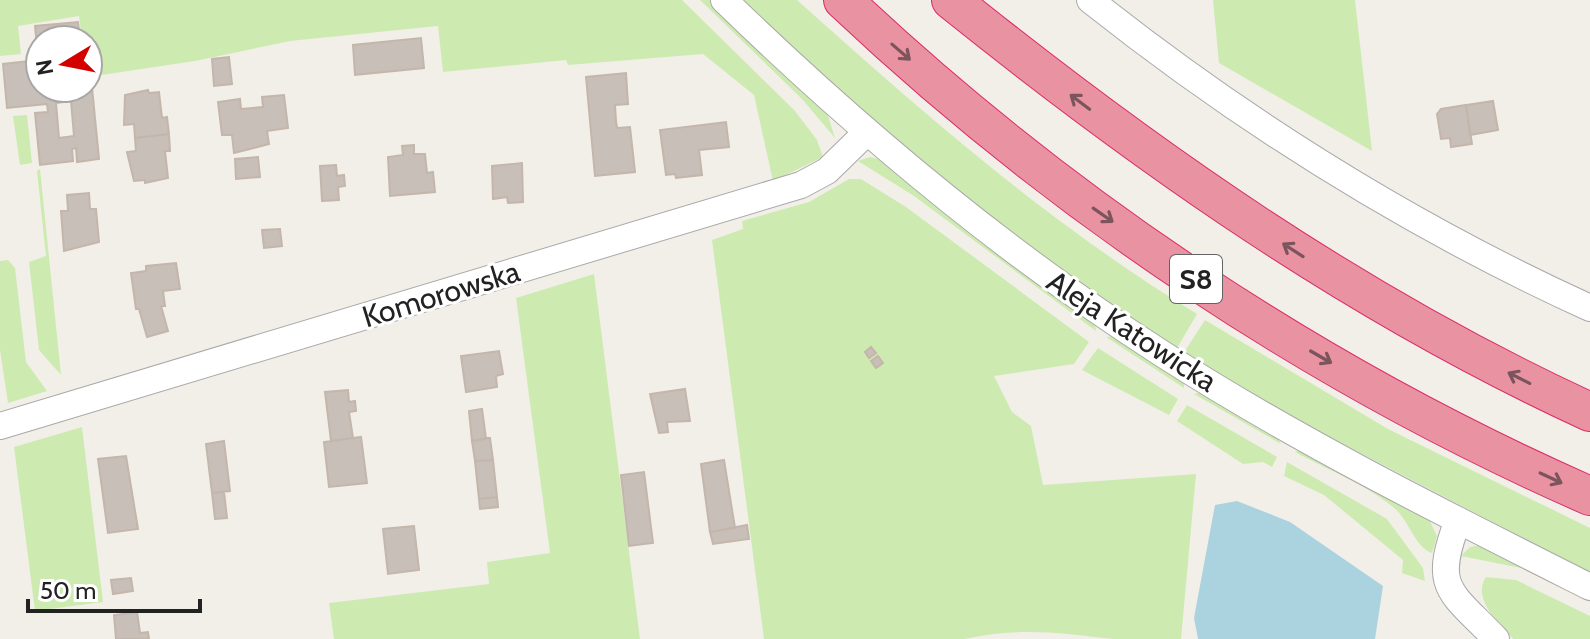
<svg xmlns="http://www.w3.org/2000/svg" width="1590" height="639" viewBox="0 0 1590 639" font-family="Cabin,sans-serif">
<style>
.grass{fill:#cdebb0}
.water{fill:#aad3df}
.building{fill:#c7bfb8;stroke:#c4b6ab;stroke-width:2;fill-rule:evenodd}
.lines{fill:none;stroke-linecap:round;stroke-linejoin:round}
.minor-casing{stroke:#a9a9a9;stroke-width:28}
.highway-casing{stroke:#dc2a67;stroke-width:40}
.minor{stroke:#fff;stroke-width:26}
.highway{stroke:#e892a2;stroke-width:38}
.oneway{stroke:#7b545c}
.labels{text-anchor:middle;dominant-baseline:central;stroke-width:6;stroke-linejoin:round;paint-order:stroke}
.shield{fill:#fff;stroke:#646464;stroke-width:2}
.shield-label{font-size:28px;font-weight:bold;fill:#222}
.street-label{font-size:30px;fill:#222;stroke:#fff}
</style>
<rect width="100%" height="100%" fill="#f2efe9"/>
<path class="grass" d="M0 0H682L795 111 817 140 823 157 773 181 754 95 703 54 568 65 566 60 443 72 438 26 290 41 195 61 88 77V40H82L79 16 18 26 21 54 0 56Z
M700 0H710L827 113 835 138 802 99Z
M742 0H797C924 114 1051 225 1197 314L1177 348 1012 236 893 141Z
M1213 0H1355L1372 151 1219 63Z
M27 115 32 163 20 165 13 116Z
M870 157 882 160 1095 323 1096 331 914 196 858 161Z
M40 169 61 375 39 350 29 262 46 256 37 171Z
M849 179H861L906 207 1089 342 1074 364 994 376 1012 412 1031 426 1043 485 1196 474 1181 639C1158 639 1135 639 1113 639 1059 633 1020 627 965 639H764L712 240 743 229 742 221 809 202Z
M8 260 15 268 26 362 47 391 8 403 0 350V261Z
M594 274 640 639H334L329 603 489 584 487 562 550 553 516 298Z
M1205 320 1388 429 1590 528V573L1303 423 1183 354Z
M1115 336 1184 382V388L1106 337Z
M1098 348 1178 399 1169 415 1082 370Z
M1202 392 1275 434 1281 444 1194 394Z
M1187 405 1277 457 1272 467 1263 462 1243 464 1177 421Z
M82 427 103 602 35 611 14 447Z
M1301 450 1428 517 1437 536 1432 553C1414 547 1409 519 1393 507 1365 484 1326 469 1295 452Z
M1287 462 1387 519 1423 568 1425 581 1402 573 1403 560 1324 495 1284 476Z
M1481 545 1590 598V602L1521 568 1461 556 1470 547Z
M1486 577 1516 580 1590 616V639H1513C1500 624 1471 599 1486 577Z"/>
<path class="water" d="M1237 501 1290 522 1383 586 1375 639H1198L1194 618 1215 505Z"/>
<path class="building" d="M78 22 80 40H40L38 57 35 26Z
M421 38 424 68 355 75 353 45Z
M229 57 232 84 214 86 212 59Z
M29 61 30 70 40 69V88H88L91 77 99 159 77 162 76 148 72 149 73 161 40 165 35 113 48 112 47 104 7 108 3 64ZM71 101 74 136 59 138 56 103Z
M626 73 628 104 615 105 616 121 617 128 630 127 635 172 595 176 586 77Z
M148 90 149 93 159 92 162 118 167 117 169 134 135 138 134 124 124 125 125 95Z
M284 95 288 128 267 131 269 144 234 153 232 135H222L218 102 240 99 241 109 263 107 262 97Z
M1493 101 1498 130 1470 135 1466 105Z
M1466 105 1472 144 1451 147 1450 138 1441 139 1437 114 1441 109Z
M726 122 729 147 699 150 702 175 676 178 675 174 666 175 660 130Z
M169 134 170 151H165L168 178 145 183V180L134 181 127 152 136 151 135 138Z
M414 145V154H425L427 173 433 172 435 192 390 196 388 157 403 155 402 146Z
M258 157 260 177 236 179 235 159Z
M522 163 523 202 508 203 507 197 493 199 492 166Z
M336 165 337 176 344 175 345 186 338 187 339 200 322 201 320 166Z
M89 193 90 209H96L99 242 64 251 61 211H68L67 195Z
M280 229 282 246 264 248 262 230Z
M176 263 180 289 163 291 165 306H161L168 331 147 337 139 309H136L131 273 146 271V266Z
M871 347 876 353 869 358 865 352Z
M499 351 503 374 496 376 497 387 466 392 461 356Z
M878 356 883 363 876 368 871 361Z
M685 389 690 421 667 422 668 432 659 433 650 394Z
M348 390 349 402 355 401 356 411 349 412 353 438 331 441 325 392Z
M482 409 486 439 472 441 469 411Z
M361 437 367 483 329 487 324 442Z
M487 438H490L493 460 475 461 472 441Z
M224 441 230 491 212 493 206 444Z
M126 456 138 529 108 533 98 459Z
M493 460 497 497 479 499 475 461Z
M724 460 735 528 710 532 701 464Z
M644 472 653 543 629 546 621 475Z
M224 492 227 518 215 519 212 493Z
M497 497 498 507 480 509 479 499Z
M747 525 749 539 713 544 710 532Z
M414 526 419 570 388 574 383 529Z
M131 578 133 591 113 594 111 580Z
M137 612 140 633 148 632 149 639H116L114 615Z"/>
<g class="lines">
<defs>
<path id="minor" d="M724 0C859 131 1002 251 1161 353 1298 441 1445 514 1590 587
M1090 0C1245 123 1410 226 1590 308
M0 426 801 185 827 171 866 133
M1458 520C1432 589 1449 590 1496 639"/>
<path id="highway" d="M843 0C1060 205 1316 376 1590 496
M951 0C1150 160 1357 305 1590 412"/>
</defs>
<use href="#minor" class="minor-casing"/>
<use href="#highway" class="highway-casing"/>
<use href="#minor" class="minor"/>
<use href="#highway" class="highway"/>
</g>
<defs><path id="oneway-shaft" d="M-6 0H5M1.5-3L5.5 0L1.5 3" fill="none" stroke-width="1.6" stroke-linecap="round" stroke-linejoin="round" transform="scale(2)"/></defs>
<g class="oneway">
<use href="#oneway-shaft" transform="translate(901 52) rotate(41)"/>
<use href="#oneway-shaft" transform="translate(1080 102) rotate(-143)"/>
<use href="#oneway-shaft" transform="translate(1103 215) rotate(35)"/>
<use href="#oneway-shaft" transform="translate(1293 250) rotate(-147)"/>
<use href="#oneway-shaft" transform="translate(1321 357) rotate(30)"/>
<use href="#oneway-shaft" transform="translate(1519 378) rotate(-153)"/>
<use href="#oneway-shaft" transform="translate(1551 478) rotate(25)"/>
</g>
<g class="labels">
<rect class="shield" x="1170" y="255" width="52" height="48" rx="6"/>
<g class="shield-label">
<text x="1196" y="279">S8</text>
</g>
<g class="street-label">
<text transform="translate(441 294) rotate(-17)">Komorowska</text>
<text transform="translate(1132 331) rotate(33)">Aleja Katowicka</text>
</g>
</g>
<g transform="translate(64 64) rotate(260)"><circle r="38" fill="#ffffff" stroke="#a7a7a7" stroke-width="2"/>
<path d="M0-6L14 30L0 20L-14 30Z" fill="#d40000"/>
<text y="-12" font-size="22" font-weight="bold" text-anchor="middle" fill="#222222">N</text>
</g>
<path d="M28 599v12h172v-12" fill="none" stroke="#222222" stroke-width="4"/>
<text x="40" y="599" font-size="24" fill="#222222" stroke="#ffffff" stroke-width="6" paint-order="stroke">50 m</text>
</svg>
